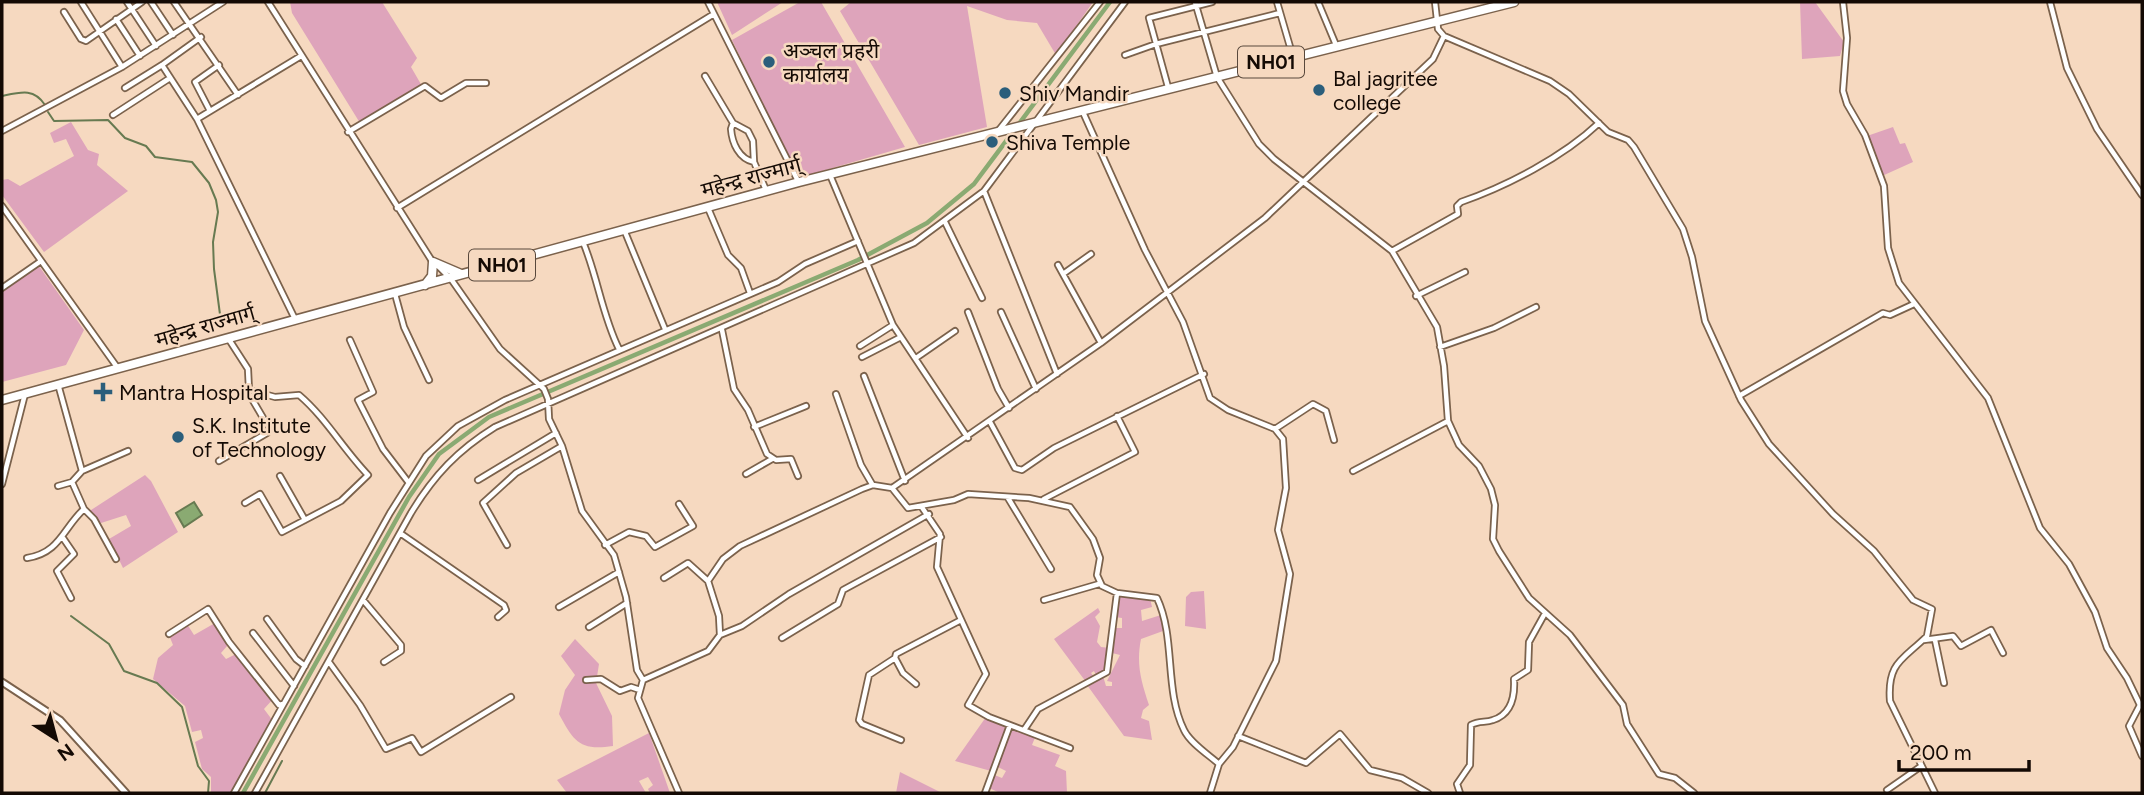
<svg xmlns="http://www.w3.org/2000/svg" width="2144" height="795" viewBox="0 0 2144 795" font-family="Figtree,'Noto Sans Devanagari',sans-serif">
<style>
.green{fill:#dea4bb}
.water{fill:#8aaa72;stroke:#677a51;stroke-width:2}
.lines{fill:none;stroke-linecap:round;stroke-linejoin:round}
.stream{stroke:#677a51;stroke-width:2}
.canal{stroke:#8aaa72;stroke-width:4.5}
.minor-casing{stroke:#7b624c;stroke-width:8}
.tertiary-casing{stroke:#7b624c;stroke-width:9}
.trunk-casing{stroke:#7b624c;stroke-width:11}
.minor{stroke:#fff;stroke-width:4.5}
.tertiary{stroke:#fff;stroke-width:5}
.trunk{stroke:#fff;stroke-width:8}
.poi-dot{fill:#2b5e7b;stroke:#f6d9c0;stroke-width:2.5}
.labels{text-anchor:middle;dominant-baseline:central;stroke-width:5;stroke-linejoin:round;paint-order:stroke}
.shield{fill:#f6d9c0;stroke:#58483c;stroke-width:2}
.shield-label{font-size:19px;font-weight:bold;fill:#140a04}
.poi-label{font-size:21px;fill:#140a04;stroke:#f6d9c0;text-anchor:start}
.street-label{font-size:21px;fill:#140a04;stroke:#f6d9c0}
</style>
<rect width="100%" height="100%" fill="#f6d9c0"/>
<path class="green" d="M290 2H382L417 58 411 67 422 86 360 123 292 13Z
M717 2H783L732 35Z
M800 2H821L905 147 798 178 732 40Z
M851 2H1093L1056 55 1037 23 1007 20 967 6 987 127 919 145 840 11Z
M1800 2H1815L1844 42 1840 56 1802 59Z
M71 122 88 150 99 154 97 165 128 191 44 252 2 195V180L8 179 20 186 74 156 66 139 54 143 50 133Z
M1893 127 1900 144 1905 143 1913 162 1882 176 1867 136Z
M39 266 84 330 66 365 2 382V291Z
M145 475 151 481 178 532 123 568 109 539 131 526 126 515 101 523 88 512Z
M1204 591 1206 629 1185 626 1186 597 1191 592Z
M1120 595 1150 598 1152 607 1141 610 1142 621 1161 615 1163 631 1141 639C1136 664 1141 681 1149 705L1143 710 1141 718 1149 721 1152 740 1124 736 1087 685 1103 676 1106 686H1112V682L1107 681 1120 655 1112 653 1115 628H1122V618L1115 617Z
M1098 608 1100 612 1095 617 1100 626 1097 642 1101 647 1110 648 1104 672 1097 677 1094 671 1091 673 1095 678 1086 682 1054 639Z
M215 623 228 645 221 653 226 659 236 654 273 699 264 709 273 721 232 793H211V777L202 769 195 742 203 738 201 730 192 732 185 706 153 679 158 658 173 645 169 635 187 624 194 635Z
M575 639 599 664 596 683 612 716 613 746C580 751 574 742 559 714L565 690 575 675 561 656Z
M986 717 1009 725 991 771 955 761Z
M1010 726 1036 735 1032 745 1060 755 1055 766 1066 771 1067 793H1000L989 788 992 774 1002 778 1006 771 996 766Z
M649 733 670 793H650L648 789 653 785 648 777 639 781 646 793H567L557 780Z
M900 772 940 792V793H896Z"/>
<path class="water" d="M194 502 202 515 184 527 176 513Z"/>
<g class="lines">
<path class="stream" d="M2 96C21 92 34 88 45 105
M48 112 54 121 108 120 125 138 146 146 155 157 192 162 209 183 216 200 218 212 213 242 214 269 221 322
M71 616 109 644 124 671 157 683 182 707 198 766 209 781 208 793
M265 793 282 761"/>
<path class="canal" d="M243 793 409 497 439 454 489 417 858 260 927 223 974 184 1110 2"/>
<defs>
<path id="minor" d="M81 2 122 67
M127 2 156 46
M151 2 173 35
M174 2 238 95
M268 2 432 261
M708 2 798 181
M1195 2 1217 77 1259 144 1274 159 1392 251 1437 327 1444 366 1448 421 1459 445 1479 466 1491 489 1495 505 1493 539 1499 551 1529 598 1570 635 1623 705 1627 724 1659 774 1675 778 1694 793
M1277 2 1293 57
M1318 2 1336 45
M1435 2 1438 29 1444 36 1550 81 1569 94 1608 132 1628 140 1634 147 1683 229 1692 257 1705 321 1741 400 1769 444 1833 514 1874 551 1913 600 1932 609 1927 636C1903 660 1887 662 1890 701L1935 793
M1843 2 1847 38 1843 91 1847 104 1865 135 1884 186 1888 248 1899 283 1988 398 2040 528 2069 564 2095 612 2107 648 2127 678 2140 705 2129 726 2142 756
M2050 2 2067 68 2097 129 2142 195
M64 12 81 39 86 41 142 2
M116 19 140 56
M1125 55 1156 44 1280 13
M705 76 733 123 748 131 753 141 754 162 766 190
M1168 87 1149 18 1212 2
M125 88 162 65
M1082 110 1145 250 1183 322 1210 398 1228 410 1275 429 1283 439 1286 488 1278 530 1290 574 1276 661 1233 747 1219 764 1210 793
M210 111 195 82 219 65
M113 115 170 78
M197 119 162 65 201 37
M733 123 731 129C732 143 739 159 754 162
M999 130 1100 2
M2 131 122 67 223 2
M348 132 425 86 441 98 466 83H486
M830 175 893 325 968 438
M984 191 1057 374
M2 206 117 367
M397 208 714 14
M708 208 728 255 741 268 750 293
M945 222 982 298
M625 232 665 329
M583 242C598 278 602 315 619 349
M1392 251 1458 214 1457 206 1461 202C1507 186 1563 157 1599 123
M1058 265 1101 343
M439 267 451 279 500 349 544 389 548 399 549 419 562 446 582 511 614 555 626 597 637 670 643 680 638 698 679 793
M1063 274 1091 254
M2 288 41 261
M395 294 404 327 429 380
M1416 296 1465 272
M968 312 998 389 1009 408
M1001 312 1036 389
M295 319 197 119 301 56
M722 330 734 389 748 410 767 454 776 460 791 459 798 476
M228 338 248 369 249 390 275 397 299 395C326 418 343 449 368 475L341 501 282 532 260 494 245 503
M350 340 373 392 358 400 383 449 409 483
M860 346 893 325
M1440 347 1494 328 1536 307
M862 357 901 337
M916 358 955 331
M864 376 905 481
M58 384 82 471
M836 394 861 465 872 484
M1739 396 1883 313 1890 315 1914 304
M990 422 1015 468 1022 470 1054 448 1204 374
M754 427 806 406
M1275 429 1313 404 1326 411 1334 440
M219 461 267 433 269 428 252 399 254 393
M1353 471 1448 421
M746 474 772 459
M280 476 305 520
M478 480 556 433
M2 484 25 394
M58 486 72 482 82 471 128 451
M892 488 1101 343 1265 218 1433 59 1444 36
M1008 498 1051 569
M1044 499 1135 452 1117 416
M921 506 940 534 937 567 986 674 968 705 989 717 1070 748
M84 509 94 519 116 559
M400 533 504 605 506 610 498 617
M63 538 74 554 57 571 71 598
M507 545 483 503 516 473 562 446
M605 545 629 532 646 536 655 547 693 526 679 504
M27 558C60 553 63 528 84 509L72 482
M664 578 688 563 708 581
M363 600 401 645V651L384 662
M1044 600 1099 584
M559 607 619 572
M267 619 296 659 305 666
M589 627 627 603
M253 633 294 686
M169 634 208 609 229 642 279 705 283 704
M720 635 742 626 789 594 929 514
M782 638 838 604 843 590 941 537
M1924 640 1953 636 1961 646 1991 630 2003 653
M1935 640 1944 683
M895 658 869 675 859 720 862 724 901 740
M329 662 360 705 386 749 412 738 421 752 511 697
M586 680 601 679 620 691 631 687 640 690
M643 680 708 651 720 635 719 616 708 581 723 559 740 546 862 489 873 485 892 488 908 508 954 500 968 494 1029 498 1070 507 1093 539 1100 558 1097 575 1102 586 1117 593 1157 598C1176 638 1164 690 1184 730 1190 743 1209 755 1219 764
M916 684 903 673 895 658 896 654 961 620
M1024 730 1038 709 1107 672 1117 593
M1238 736 1306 763 1340 734 1370 770 1402 778 1428 793
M1887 790 1920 767
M234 793 390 513 426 456 458 426 505 400 778 282 805 264 858 241
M255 793 411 513C434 475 458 450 495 427L914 243 984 191 1125 2
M985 793 1010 725
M1460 793 1457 784 1470 765 1471 725C1479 720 1485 723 1493 720 1512 714 1515 696 1514 679L1528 670 1529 642 1544 615"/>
<path id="tertiary" d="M2 682 60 720 126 793"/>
<path id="trunk" d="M425 285 432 276 433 262 461 274
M2 400 799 182 1514 2"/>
</defs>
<use href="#minor" class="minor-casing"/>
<use href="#tertiary" class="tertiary-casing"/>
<use href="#trunk" class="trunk-casing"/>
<use href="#minor" class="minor"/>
<use href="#tertiary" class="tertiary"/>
<use href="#trunk" class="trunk"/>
</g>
<g class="poi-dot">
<circle cx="769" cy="62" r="7"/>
<circle cx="1319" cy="90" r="7"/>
<circle cx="1005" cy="93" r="7"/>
<circle cx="992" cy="142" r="7"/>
<path d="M99.5 381.5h7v7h7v7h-7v7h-7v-7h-7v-7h7z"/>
<circle cx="178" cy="437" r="7"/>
</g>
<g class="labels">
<g class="shield">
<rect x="1238" y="46.5" width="66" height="31" rx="5"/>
<rect x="469" y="249.5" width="66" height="31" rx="5"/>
</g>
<g class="shield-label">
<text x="1271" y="62">NH01</text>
<text x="502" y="265">NH01</text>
</g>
<g class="poi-label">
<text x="783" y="50">अञ्चल प्रहरी<tspan x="783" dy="24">कार्यालय</tspan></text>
<text x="1333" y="78">Bal jagritee<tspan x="1333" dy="24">college</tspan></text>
<text x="1019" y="93">Shiv Mandir</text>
<text x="1006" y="142">Shiva Temple</text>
<text x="119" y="392">Mantra Hospital</text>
<text x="192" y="425">S.K. Institute<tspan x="192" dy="24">of Technology</tspan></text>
</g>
<g class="street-label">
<text transform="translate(751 177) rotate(-15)">महेन्द्र राज्मार्ग्</text>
<text transform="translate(205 326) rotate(-16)">महेन्द्र राज्मार्ग्</text>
</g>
</g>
<rect width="2144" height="795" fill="none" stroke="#140a04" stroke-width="7"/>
<g transform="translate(56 739) rotate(144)" stroke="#f6d9c0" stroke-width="5" paint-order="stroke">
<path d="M0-5L12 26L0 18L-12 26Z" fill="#140a04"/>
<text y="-10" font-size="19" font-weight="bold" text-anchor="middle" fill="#140a04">N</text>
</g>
<path d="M1899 760v10h130v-10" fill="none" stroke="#140a04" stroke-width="3.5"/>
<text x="1910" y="760" font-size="21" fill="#140a04" stroke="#f6d9c0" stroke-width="5" paint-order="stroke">200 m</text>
</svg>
